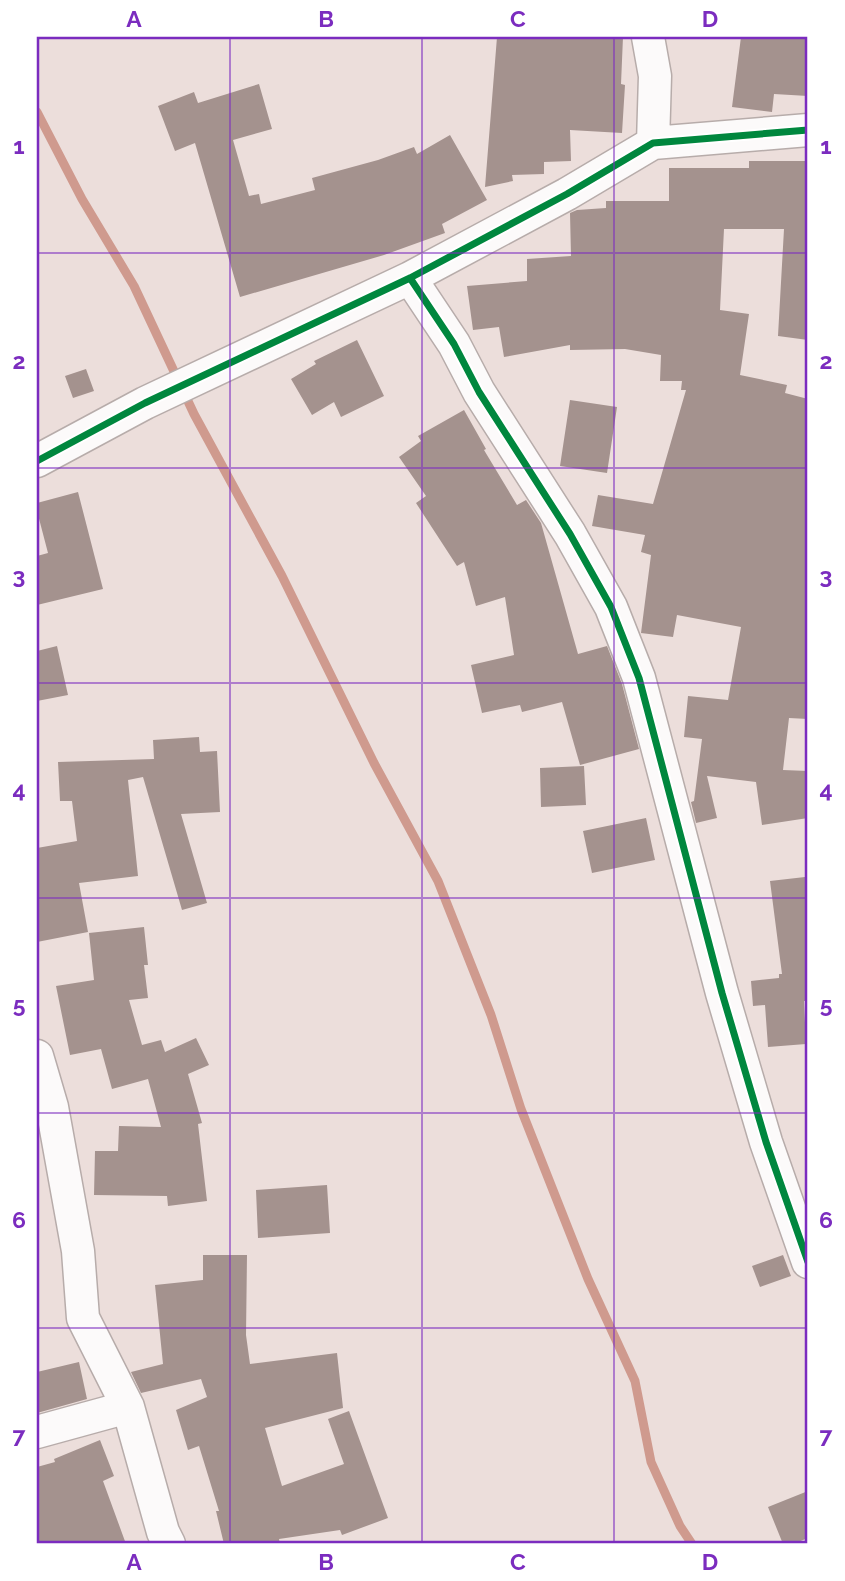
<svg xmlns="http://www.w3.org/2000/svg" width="845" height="1581" viewBox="0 0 845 1581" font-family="Raleway,sans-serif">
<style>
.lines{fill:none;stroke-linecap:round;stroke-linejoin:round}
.stream{stroke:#cf9a8e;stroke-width:9}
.building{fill:#a4928e}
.minor-casing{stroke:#b7acaa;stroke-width:35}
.minor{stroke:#fcfafa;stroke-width:32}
.cycleway-casing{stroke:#fff;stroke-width:11}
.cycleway{stroke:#00873e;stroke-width:7}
.grid{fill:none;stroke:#7b2cbf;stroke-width:2;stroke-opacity:0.55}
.neatline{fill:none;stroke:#7b2cbf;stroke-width:2.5}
.grid-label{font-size:23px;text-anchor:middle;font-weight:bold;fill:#7b2cbf}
</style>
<rect width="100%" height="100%" fill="#ecdedb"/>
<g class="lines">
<path class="stream" d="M37 112 82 199 134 286 194 414 282 576 374 763 438 881 491 1015 521 1109 588 1279 635 1381 651 1462 680 1526 692 1544"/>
</g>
<path class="building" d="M497 37H623L621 84 625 85 622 133 570 130 571 161 544 162V174L512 175 513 181 485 187Z
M741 37H808V96L774 94 772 112 732 107Z
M259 84 272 129 233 140 249 196 259 194 261 204 315 190 312 178 378 160 414 147 417 154 450 135 487 200 442 224 445 233 384 255 240 297 195 143 175 151 158 106 194 92 198 103Z
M749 161H808V340L778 336 784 229H724L720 310 749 314 740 375 787 385 785 393 808 399V719L789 718 783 770 808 771V818L762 825 756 782 707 776 717 818 696 823 691 802 694 801 702 739 684 737 688 696 728 700 741 627 677 615 673 637 641 633 651 555 641 552 645 535 592 526 598 495 653 504 686 390H681L682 381H660L661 355 625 349 570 350V345L504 357 499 327 473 330 467 286 527 281V259L571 256 570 213 577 210 606 208V201H669V168H749Z
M357 340 384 396 341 417 334 402 312 415 291 379 316 364 314 361Z
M86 369 94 391 73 398 65 376Z
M570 400 617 407 607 473 560 466Z
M464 410 486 449 484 450 517 505 526 500 541 523 578 654 607 646 622 684 639 749 580 765 562 702 522 712 520 705 482 713 471 665 514 655 505 597 476 606 464 562 457 566 416 503 426 496 399 457 421 441 418 436Z
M78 492 103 589 37 605V556L48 553 37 511V503Z
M57 646 68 695 37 701V651Z
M199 737 200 752 217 751 220 812 181 814 207 903 182 910 143 777 128 780 138 876 79 883 88 932 37 942V848L77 841 72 801H60L58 762 154 759 153 740Z
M584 766 586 805 541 807 540 768Z
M646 818 655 860 592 873 583 831Z
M805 877 808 904V1001H804L806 1044 768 1047 765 1005 753 1006 751 981 779 978V974H782L770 881Z
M144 927 148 965H144L148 998 129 1000 142 1045 161 1040 165 1052 196 1038 209 1065 188 1074 202 1123 198 1124 207 1201 168 1206 167 1196 94 1195 95 1151H118L119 1126 161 1127 148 1079 112 1089 101 1049 70 1055 56 986 94 980 89 933Z
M327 1185 330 1233 258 1238 256 1190Z
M203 1255H247L246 1335 250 1364 337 1353 343 1408 265 1428 282 1486 344 1464 328 1419 349 1411 388 1518 342 1535 340 1530 279 1539 280 1544H224L216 1511H219L199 1446 188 1450 176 1410 207 1397 201 1379 141 1393 131 1372 163 1364 155 1285 203 1280Z
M783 1255 791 1276 760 1287 752 1266Z
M79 1362 87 1399 37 1413V1372Z
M100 1440 114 1476 103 1481 126 1544H37V1467L55 1462 54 1459Z
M808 1491V1538L793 1544H783L768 1507Z"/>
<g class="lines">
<defs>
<path id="minor" d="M648 37 655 76 653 143
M410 278 454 344 479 392 570 534 611 607 639 678 722 993 766 1142 808 1262
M37 461 145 403 410 278 567 194 653 143 808 130
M37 1056 52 1107 78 1251 83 1318 128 1407 163 1532 169 1544
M37 1432 128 1407"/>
</defs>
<use href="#minor" class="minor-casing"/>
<use href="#minor" class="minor"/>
<defs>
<path id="cycleway" d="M410 278 454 344 479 392 570 534 611 607 639 678 722 993 766 1142 808 1262
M37 461 145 403 410 278 567 194 653 143 808 130"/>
</defs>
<use href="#cycleway" class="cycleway-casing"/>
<use href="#cycleway" class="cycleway"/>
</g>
<path class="grid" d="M230 37V1544M422 37V1544M614 37V1544M37 253H808M37 468H808M37 683H808M37 898H808M37 1113H808M37 1328H808"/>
<rect width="845" height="1581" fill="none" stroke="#ffffff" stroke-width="77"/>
<rect x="38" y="38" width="768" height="1504" class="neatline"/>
<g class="grid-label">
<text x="134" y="27">A</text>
<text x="326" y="27">B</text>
<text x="518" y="27">C</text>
<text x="710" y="27">D</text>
<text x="19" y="154">1</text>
<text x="826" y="154">1</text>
<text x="19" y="369">2</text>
<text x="826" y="369">2</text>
<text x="19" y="584">3</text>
<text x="826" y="584">3</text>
<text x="19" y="798">4</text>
<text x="826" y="798">4</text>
<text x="19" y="1013">5</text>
<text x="826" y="1013">5</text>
<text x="19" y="1228">6</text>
<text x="826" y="1228">6</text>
<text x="19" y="1443">7</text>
<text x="826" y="1443">7</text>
<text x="134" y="1570">A</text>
<text x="326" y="1570">B</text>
<text x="518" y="1570">C</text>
<text x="710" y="1570">D</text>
</g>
</svg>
